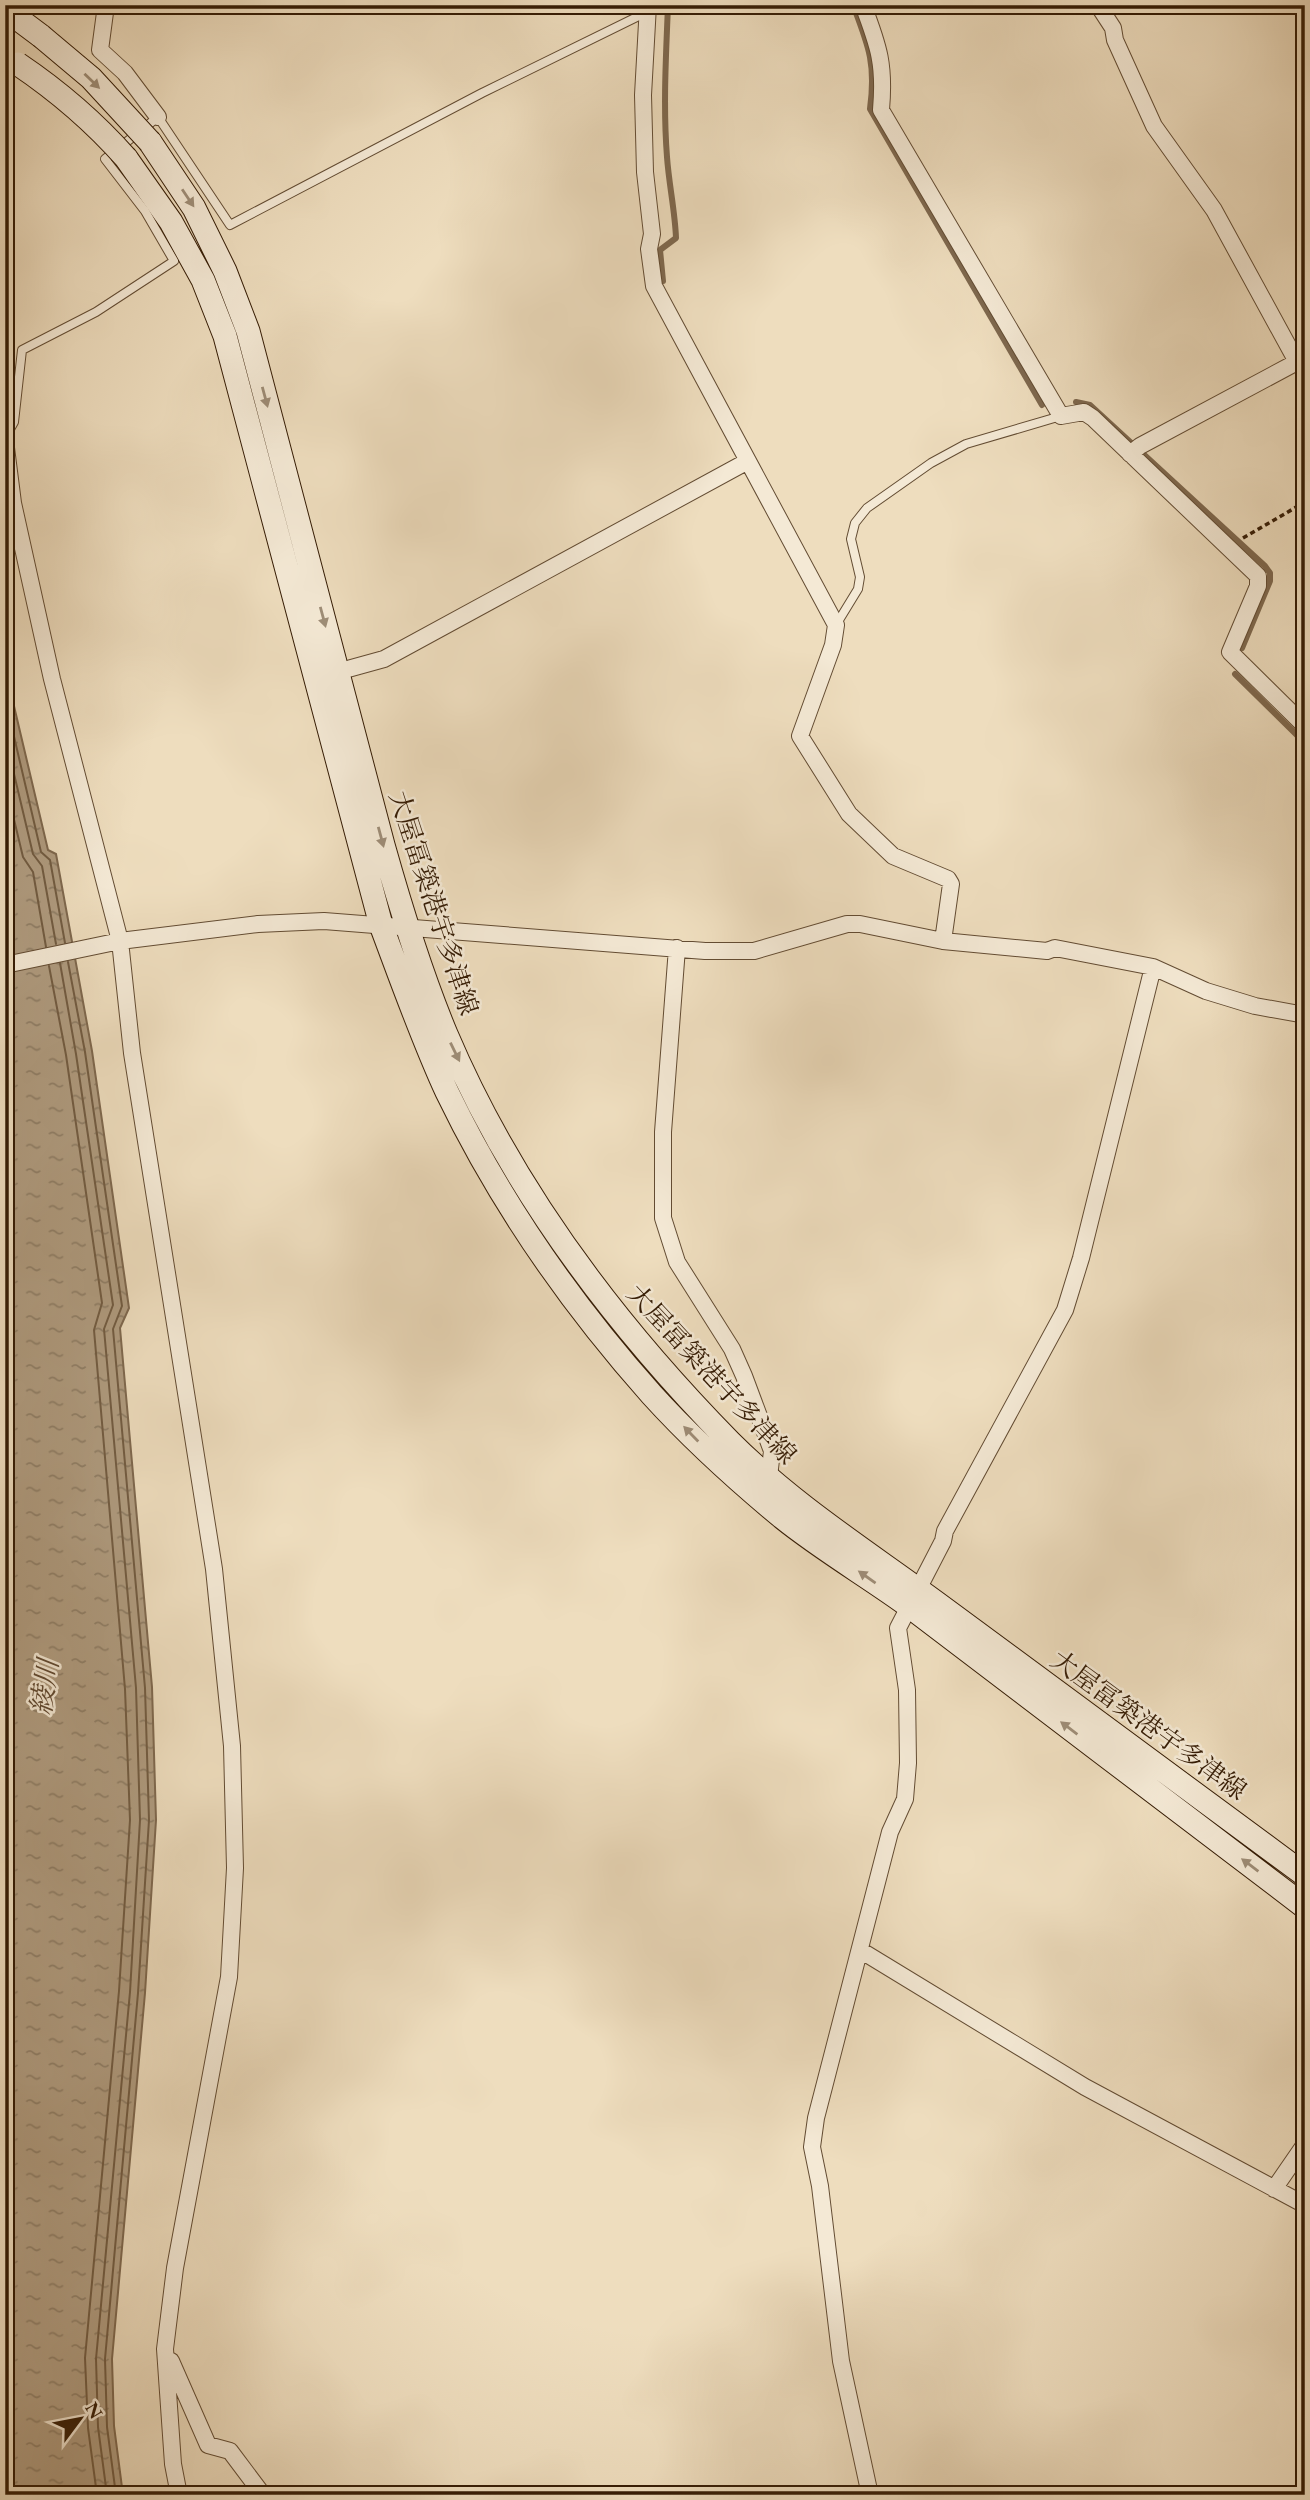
<svg xmlns="http://www.w3.org/2000/svg" width="1310" height="2500" viewBox="0 0 1310 2500" font-family="'EB Garamond','Noto Serif JP',serif">
<style>
.water{fill:url(#water-ripples);stroke:#7e684e;stroke-width:2}
.lines{fill:none;stroke-linecap:round;stroke-linejoin:round}
.shore{stroke:#725c42;stroke-width:2}
.stream{stroke:#7e684e;stroke-width:6}
.lane-casing{stroke:#634c33;stroke-width:10}
.street-casing{stroke:#634c33;stroke-width:18}
.secondary-casing{stroke:#351c05;stroke-width:25}
.path{stroke:#351c05;stroke-width:3.5;stroke-dasharray:5 3.5;stroke-linecap:butt}
.lane{stroke:#f4e9d5;stroke-width:8}
.street{stroke:#f4e9d5;stroke-width:16}
.secondary{stroke:#f4e9d5;stroke-width:23}
.secondary-bridge-casing{stroke:#351c05;stroke-width:25;stroke-linecap:butt}
.secondary-bridge{stroke:#f4e9d5;stroke-width:23}
.oneway{fill:#9e8d77}
.labels{text-anchor:middle;dominant-baseline:central;stroke-width:5;stroke-linejoin:round;paint-order:stroke}
.street-label{font-size:26px;fill:#351c05;stroke:#f4e9d5}
.water-label{font-size:28px;font-style:italic;fill:#604830;stroke:#f4e9d5}
</style>
<defs>
<pattern id="water-ripples" width="26" height="14" patternUnits="userSpaceOnUse" patternTransform="scale(1.75)"><rect width="26" height="14" fill="#af9b7f"/><path d="M2 4q2-2 4 0t4 0M15 11q2-2 4 0t4 0" fill="none" stroke="#8f7e66"/></pattern>
</defs>
<rect width="100%" height="100%" fill="#eeddbe"/>
<filter id="stains"><feTurbulence type="fractalNoise" baseFrequency=".00286" numOctaves="4"/><feColorMatrix values="0 0 0 0 .2 0 0 0 0 .09 0 0 0 0 .02 0 0 0 .5 -.17"/></filter>
<radialGradient id="worn" r=".72"><stop offset=".6" stop-color="#630" stop-opacity="0"/><stop offset="1" stop-color="#630" stop-opacity=".3"/></radialGradient>
<path class="water" d="M5 668 48 850 56 854 92 1051 129 1308 120 1328 152 1687 156 1820 145 1993 112 2359 114 2426 123 2495H5Z"/>
<g class="lines">
<path class="shore" d="M5 698 41 852 50 860 65 943
M5 736 33 854 42 866 56 944
M5 782 23 857 33 872 46 947
M68 962 85 1052 122 1306 113 1329 145 1688 149 1820 138 1993 105 2359 107 2427 116 2495
M60 963 76 1054 113 1305 104 1329 136 1688 140 1820 130 1992 96 2359 98 2427 107 2495
M49 966 66 1055 102 1303 94 1330 125 1689 130 1820 119 1991 85 2358 88 2428 97 2495"/>
<path class="stream" d="M853 5C869 47 876 64 870 109L1042 405
M663 281 660 250 676 238C675 211 669 185 667 157 663 106 666 56 668 5
M1076 402 1090 405 1265 566 1270 573V581L1242 648
M1235 674 1305 743"/>
<defs>
<path id="lane" d="M5 438 14 422 22 350 96 312 174 261 145 211 105 159 158 117 230 225 482 93 647 12
M836 625 858 589 860 577 851 539 855 523 867 508 931 463 966 444 1061 416"/>
<path id="street" d="M106 5 100 50 125 73 158 117
M648 5 643 95 645 172 652 234 649 249 654 286 836 625 833 645 800 736 849 814 893 856 948 879 951 884 943 941
M863 5C879 47 885 65 881 110L1061 416 1084 412 1093 418 1258 576V586L1230 652 1305 726
M1098 5 1113 28 1115 40 1154 126 1214 210 1297 362 1140 446 1130 454
M5 440 13 503 52 679 120 941 132 1053 214 1569 232 1746 235 1868 229 1977 175 2268 165 2349 173 2464 179 2495
M337 672 384 659 748 461
M677 948 663 1132V1218L677 1262 732 1349 744 1376 772 1451 769 1477
M5 965 120 941 258 924 324 921 705 951H754L847 924H860L943 941 1047 951 1055 948 1153 967 1206 991 1255 1006 1305 1015
M860 1950 1085 2087 1305 2205
M1274 2189 1305 2144
M171 2361 208 2445 230 2451 263 2495
M870 2495 841 2361 820 2186 812 2147 816 2118 890 1832 905 1799 908 1763 907 1690 898 1628 943 1541 945 1531 1065 1310 1081 1258 1153 967"/>
<path id="secondary" d="M5 9 41 36
M150 142 194 208 225 271 248 331 383 845C401 909 420 972 446 1034 511 1187 613 1323 730 1442 793 1505 866 1551 938 1604 1060 1694 1182 1785 1305 1875
M126 158 171 222 203 280 225 336 381 925C402 981 422 1038 447 1092 500 1202 571 1304 652 1395 692 1439 737 1480 783 1518 824 1551 871 1578 913 1609 1044 1708 1174 1808 1305 1907"/>
</defs>
<use href="#lane" class="lane-casing"/>
<use href="#street" class="street-casing"/>
<use href="#secondary" class="secondary-casing"/>
<path class="path" d="M1243 538 1305 502"/>
<use href="#lane" class="lane"/>
<use href="#street" class="street"/>
<use href="#secondary" class="secondary"/>
<defs>
<path id="secondary-bridge" d="M41 36 91 78 150 142
M18 64C58 91 95 123 126 158"/>
</defs>
<use href="#secondary-bridge" class="secondary-bridge-casing"/>
<use href="#secondary-bridge" class="secondary-bridge"/>
</g>
<defs><path id="oneway-solid" d="M-6-.8H1V-3.2L6.5 0L1 3.2V.8H-6Z" transform="scale(1.75)"/></defs>
<g class="oneway">
<use href="#oneway-solid" transform="translate(92 81) rotate(44)"/>
<use href="#oneway-solid" transform="translate(188 198) rotate(56)"/>
<use href="#oneway-solid" transform="translate(265 397) rotate(75)"/>
<use href="#oneway-solid" transform="translate(323 617) rotate(75)"/>
<use href="#oneway-solid" transform="translate(381 837) rotate(75)"/>
<use href="#oneway-solid" transform="translate(455 1052) rotate(64)"/>
<use href="#oneway-solid" transform="translate(691 1434) rotate(-134)"/>
<use href="#oneway-solid" transform="translate(867 1577) rotate(-145)"/>
<use href="#oneway-solid" transform="translate(1069 1728) rotate(-143)"/>
<use href="#oneway-solid" transform="translate(1250 1865) rotate(-143)"/>
</g>
<g class="labels">
<g class="street-label">
<text transform="translate(434 903) rotate(72)">大屋冨築港宇多津線</text>
<text transform="translate(712 1374) rotate(47)">大屋冨築港宇多津線</text>
<text transform="translate(1149 1725) rotate(36)">大屋冨築港宇多津線</text>
</g>
<g class="water-label">
<text transform="translate(44 1687) rotate(-82)">綾川</text>
</g>
</g>
<rect width="1310" height="2500" fill="none" stroke="#eeddbe" stroke-width="28"/>
<rect x="7" y="7" width="1296" height="2486" fill="none" stroke="#351c05" stroke-width="3.5"/>
<rect x="14" y="14" width="1282" height="2472" fill="none" stroke="#351c05" stroke-width="2"/>
<g transform="translate(80 2419) rotate(58)" stroke="#f4e9d5" stroke-width="5" paint-order="stroke">
<path d="M0-5L12 26L0 18L-12 26Z" fill="#351c05"/>
<text y="-10" font-size="19" font-weight="bold" text-anchor="middle" fill="#351c05">N</text>
</g>
<rect width="100%" height="100%" filter="url(#stains)"/>
<rect width="100%" height="100%" fill="url(#worn)"/>
</svg>
